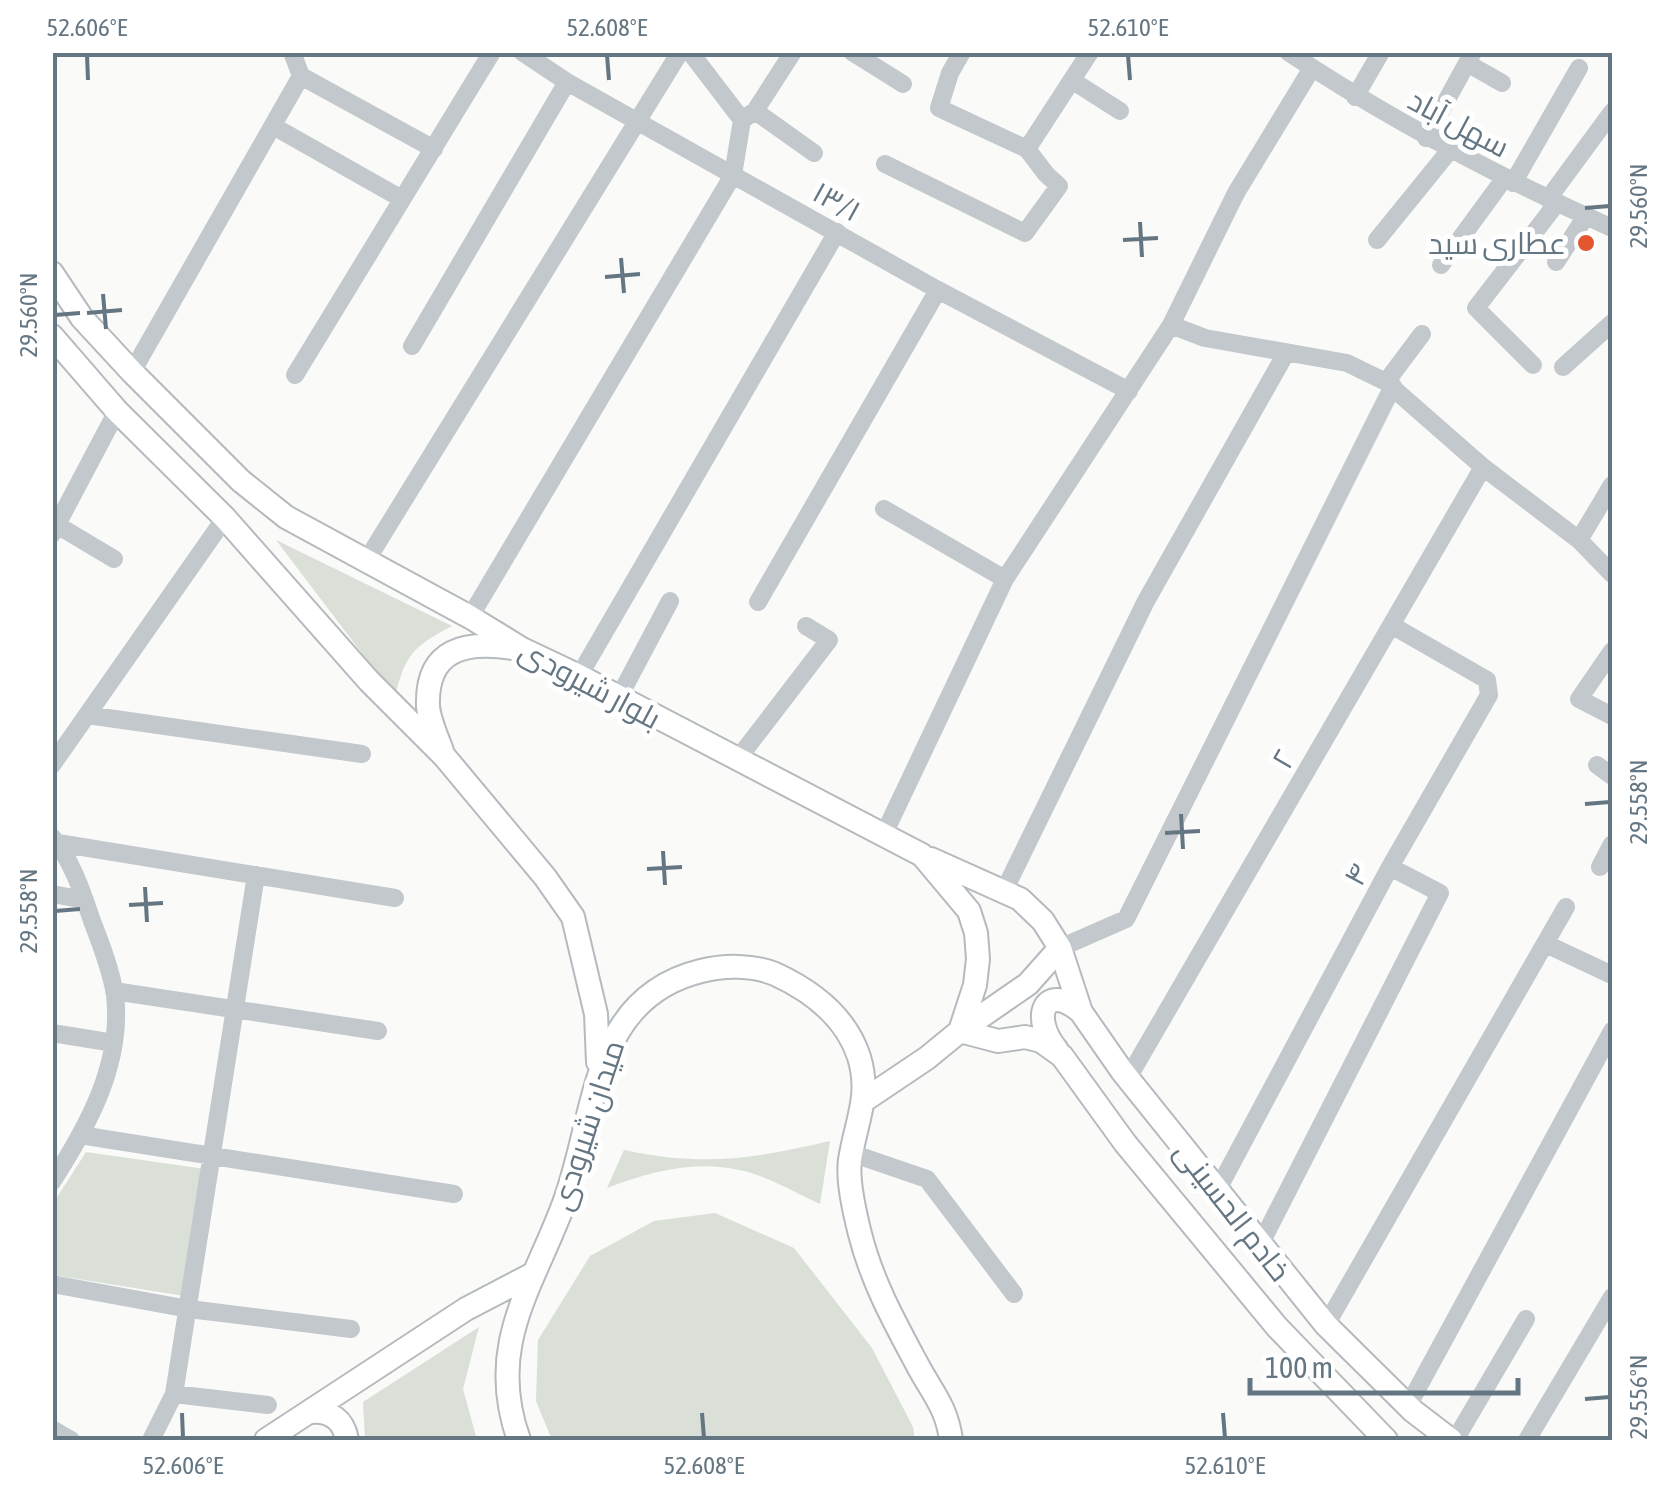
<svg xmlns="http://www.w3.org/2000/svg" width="1665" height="1493" viewBox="0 0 1665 1493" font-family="'Asap Condensed',Cairo,sans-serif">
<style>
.green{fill:#dadfd7}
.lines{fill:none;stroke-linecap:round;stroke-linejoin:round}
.major-casing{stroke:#b5babe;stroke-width:26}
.minor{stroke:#c3c8cc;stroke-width:18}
.major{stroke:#fff;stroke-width:22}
.ticks{fill:none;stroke:#657683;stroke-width:4}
.poi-dot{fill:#e4572e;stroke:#fff;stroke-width:4}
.labels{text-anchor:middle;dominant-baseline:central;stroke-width:10;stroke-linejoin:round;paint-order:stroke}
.street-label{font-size:30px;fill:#657683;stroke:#fff}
.poi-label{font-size:30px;fill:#657683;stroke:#fff;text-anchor:end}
.neatline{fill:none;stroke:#657683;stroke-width:4}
.ticks-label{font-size:25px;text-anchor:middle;fill:#657683}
</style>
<rect width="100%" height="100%" fill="#fafaf8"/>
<path class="green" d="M276 540 452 626C414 646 405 654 395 697Z
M830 1141 820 1204C795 1193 766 1175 739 1170 693 1160 650 1172 607 1188L624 1150C704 1167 752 1159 830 1141Z
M86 1152 205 1169 184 1296 53 1275 52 1205Z
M715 1213 794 1248 872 1348 913 1427 915 1440H552L536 1401 538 1340 590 1256 654 1221Z
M479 1327 463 1389 477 1440H365L363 1402Z"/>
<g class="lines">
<defs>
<path id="major" d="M52 273 82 318 132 372 241 481 286 517 470 617 522 649 579 676 922 855 969 911 976 933 978 959 975 985 960 1031 927 1058 866 1099
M52 336 117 411 225 518 369 681 444 756 545 877 573 917 596 1014 598 1062
M442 751C437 737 429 720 428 706 426 648 466 641 513 648
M931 859 1020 899 1043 921 1060 948 1081 1012 1122 1071 1326 1325 1413 1411 1451 1440
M960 1031 998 1041 1025 1037 1041 1041 1062 1056 1125 1143 1277 1327 1386 1440
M960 1031 1028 984 1060 948
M1057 1050C1030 1018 1044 980 1081 1012
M311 1412C330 1410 344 1420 347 1440
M266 1440 466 1309 531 1275
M519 1440C485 1345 533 1287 564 1203 597 1114 590 998 701 971 725 965 753 965 775 974 812 991 846 1017 859 1057 871 1096 856 1121 850 1160 847 1181 855 1214 860 1234 872 1282 895 1323 918 1366 933 1394 947 1408 951 1440"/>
</defs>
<use href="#major" class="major-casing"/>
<path class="minor" d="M522 52 567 82 938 290 1129 391
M690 52 742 120
M852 52 903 84
M962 52 950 73 939 108 1027 149
M1288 52C1392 121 1499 177 1612 228
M1467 63 1502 83
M301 76 434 149
M1073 81 1120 111
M1355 97 1381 52
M755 111 814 153
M742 120 755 111 793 52
M273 126 402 199
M1426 138 1473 52
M1027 149 1090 52
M885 164 1025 233 1059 186 1046 174 1027 149
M1513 183 1579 68
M1548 199 1612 112
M1377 240 1450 150
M1556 262 1586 216
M1441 265 1504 179
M1171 325 1205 338 1347 363 1386 382 1483 467 1579 540 1612 574
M412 346 567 82
M1533 365 1476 308 1557 203
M1563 367 1612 323
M132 372 301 76 292 52
M295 375 492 52
M1386 382 1422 334
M884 509 1005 579
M52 522 114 559
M52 534 117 411
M1579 540 1612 485
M365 563 680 52
M758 602 938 290
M470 617 733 175 742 120
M1612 651 1579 699 1612 716
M579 676 837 232
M618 699 670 601
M87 715 362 754
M737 760 829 640 806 626
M52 765 225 518
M1597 765 1612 776
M884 834 1005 579 1171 325 1236 193 1312 68
M52 837C71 858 83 894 92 921 101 944 111 970 115 995 123 1063 88 1126 52 1182
M58 843 395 898
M1600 867 1612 844
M1003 893 1146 601 1286 353
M52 894 85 900
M1546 944 1612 975
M1060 948 1126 919 1393 386
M114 991 378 1031
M52 1033 114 1043
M1128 1078 1483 467
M80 1135 454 1194
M851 1153 927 1179 1014 1294
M1217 1191 1390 867 1489 695 1487 680 1393 626
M1260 1245 1440 893 1390 867
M52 1284 189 1309 351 1329
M1326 1325 1566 907
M174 1394 268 1405
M1408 1406 1612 1031
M52 1429 71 1440
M151 1440 174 1394 256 875
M1455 1440 1526 1319
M1527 1440 1612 1297"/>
<use href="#major" class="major"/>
</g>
<path class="ticks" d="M87 55 88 80M607 55 609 80M1128 55 1130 80M1585 208 1610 206M1140 222 1142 257M1123 240 1158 238M621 258 624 293M605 277 640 274M103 294 106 329M87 313 122 310M55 315 80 313M1585 804 1610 802M1181 814 1183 849M1165 833 1200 831M663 851 665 885M647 869 682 867M145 887 147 922M129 905 163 903M55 911 80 909M1585 1399 1610 1397M182 1413 183 1438M702 1413 704 1438M1223 1413 1225 1438"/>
<circle class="poi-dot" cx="1586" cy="243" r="10"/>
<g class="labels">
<g class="street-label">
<text transform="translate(1459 123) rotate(28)">سهل آباد</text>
<text transform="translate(837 201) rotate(29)">۱۳/۱</text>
<text transform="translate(590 684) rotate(28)">بلوار شیرودی</text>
<text transform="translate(1283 759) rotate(-60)">۲</text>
<text transform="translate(1356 874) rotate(-62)">۴</text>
<text transform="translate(587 1125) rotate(-72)">میدان شیرودی</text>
<text transform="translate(1233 1211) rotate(52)">خادم الحسینی</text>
</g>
<g class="poi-label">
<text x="1566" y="243">عطاری سید</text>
</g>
</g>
<rect width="1665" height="1493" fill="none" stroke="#ffffff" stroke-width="110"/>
<path d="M1250 1378v15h268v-15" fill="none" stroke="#657683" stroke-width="5"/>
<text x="1265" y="1378" font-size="30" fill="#657683" stroke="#ffffff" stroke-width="8" paint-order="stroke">100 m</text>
<rect x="55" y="55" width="1555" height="1383" class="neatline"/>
<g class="ticks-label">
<text x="87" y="36">52.606°E</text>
<text x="607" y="36">52.608°E</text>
<text x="1128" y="36">52.610°E</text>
<text transform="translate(1638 206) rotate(-90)" y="9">29.560°N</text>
<text transform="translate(28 315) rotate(-90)" y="9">29.560°N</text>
<text transform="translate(1638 802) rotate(-90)" y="9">29.558°N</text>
<text transform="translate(28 911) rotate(-90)" y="9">29.558°N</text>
<text transform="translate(1638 1397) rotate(-90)" y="9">29.556°N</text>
<text x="183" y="1474">52.606°E</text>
<text x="704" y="1474">52.608°E</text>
<text x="1225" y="1474">52.610°E</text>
</g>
</svg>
